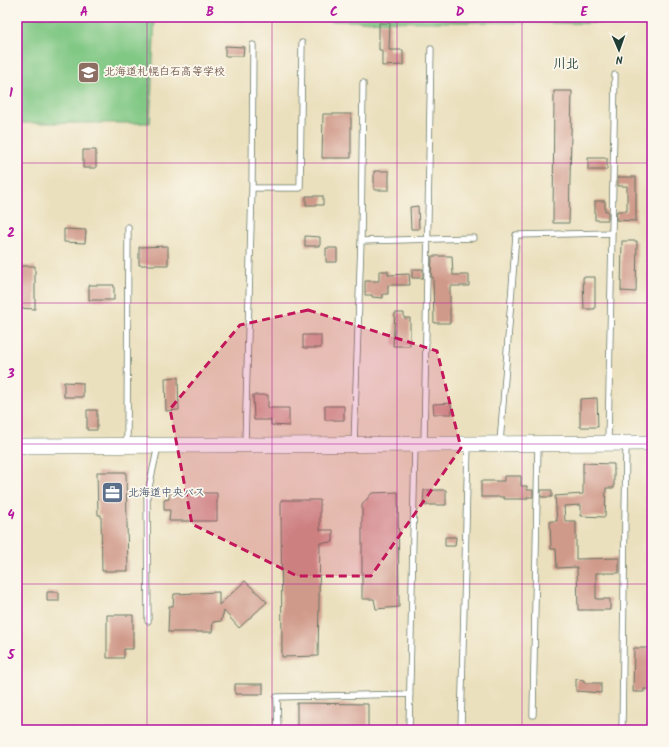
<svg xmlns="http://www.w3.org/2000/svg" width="669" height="747" viewBox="0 0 669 747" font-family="Kalam,'Klee One',sans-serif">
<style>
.green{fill:#80c884;stroke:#50825c}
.building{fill:#d09a8a}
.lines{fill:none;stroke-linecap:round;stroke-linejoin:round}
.lane-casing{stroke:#667664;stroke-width:7}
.secondary-casing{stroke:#667664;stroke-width:16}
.lane{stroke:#fff;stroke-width:5.5}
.secondary{stroke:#fff;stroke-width:15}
.marked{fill:#c2185b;fill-opacity:0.2;stroke:#c2185b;stroke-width:3;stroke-dasharray:8 5;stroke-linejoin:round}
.grid{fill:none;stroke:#b5179e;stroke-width:1;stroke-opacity:0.55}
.labels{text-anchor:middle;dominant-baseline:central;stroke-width:3.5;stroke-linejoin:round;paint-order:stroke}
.education-label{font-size:11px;font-weight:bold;fill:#785e54;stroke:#fbf7ec;text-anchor:start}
.service-label{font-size:11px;font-weight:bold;fill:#4e5e75;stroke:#fbf7ec;text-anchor:start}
.quarter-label{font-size:13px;font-weight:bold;fill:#1f3d34;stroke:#fbf7ec}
.neatline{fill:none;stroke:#b5179e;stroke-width:1.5}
.grid-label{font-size:13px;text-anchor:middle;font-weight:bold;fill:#b5179e}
</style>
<rect width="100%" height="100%" fill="#fbf7ec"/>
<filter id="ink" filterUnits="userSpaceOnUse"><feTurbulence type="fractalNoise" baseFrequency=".025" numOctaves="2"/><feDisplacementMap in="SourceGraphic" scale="8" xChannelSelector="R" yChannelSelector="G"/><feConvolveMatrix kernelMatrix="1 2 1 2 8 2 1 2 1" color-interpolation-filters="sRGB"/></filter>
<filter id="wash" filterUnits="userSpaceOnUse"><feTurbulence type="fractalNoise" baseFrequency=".012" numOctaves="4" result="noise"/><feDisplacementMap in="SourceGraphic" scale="16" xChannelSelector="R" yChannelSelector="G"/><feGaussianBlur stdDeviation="0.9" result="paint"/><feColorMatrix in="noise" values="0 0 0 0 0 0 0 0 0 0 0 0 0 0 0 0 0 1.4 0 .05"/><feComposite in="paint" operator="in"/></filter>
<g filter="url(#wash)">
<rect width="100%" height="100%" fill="#ebe0be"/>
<path class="green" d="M17 17H155L150 123H17Z
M226 17H652V24L226 20Z"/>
<g id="blocks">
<path class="building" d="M379 23H390L389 50H403V65L382 66V50H379Z
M225 46 244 47 243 56H225Z
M554 91H572L569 223H553Z
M323 114H351V158H322Z
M83 150H96V168H83Z
M588 158H607V170H588Z
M374 171H389V190H374Z
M618 177H636V221L616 220 617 211H627V186H618Z
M306 196H323V205H306Z
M595 201H605V211H608V220H595Z
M418 206 419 229H411L410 207Z
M64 229 86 230 85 243 64 242Z
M305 236 320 237V246H305Z
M622 241H637L636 292 621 291Z
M168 246V265H139V247Z
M326 248H337V262H326Z
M432 256H452L453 275H469V286H450V323H434L433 277H431Z
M17 266H35V309L17 308Z
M412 269H423V278H412Z
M379 271H388V275L409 274 410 285H388V294H383V298L372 297V295H365V281H379Z
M583 277H595V309H584Z
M89 285H114V300H89Z
M395 313H404V318H410V346H393Z
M303 335H321V348H303Z
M178 377 179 410 166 411 165 378Z
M64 382 83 383V397H64Z
M253 395H268V408H289V426L271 425V420H254Z
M597 398 598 427H580V399Z
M451 403 452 414H434L433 404Z
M325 406H344V420H325Z
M87 410H97V430H87Z
M583 463 614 464V488H606L605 517 581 516V505L564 506 565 521H576V559L619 558V573H596V599H610V610H578L577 567 557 568 556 549H551L550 521H557L555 496 583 494Z
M97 472H126L128 571H102L101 515H98Z
M504 476H521V486H527V490H533V497H527V499H504V497H481V481H504Z
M424 490H446V505H423Z
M541 490H552V497H541Z
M398 492 399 607 376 609 374 599H362V505L372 493Z
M169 493H217V521H169L170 510H164V500L169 499Z
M281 500H320V530H333V542L320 543 318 656 282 657Z
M445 537H456L455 546H445Z
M245 581 267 602 239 628 224 611 221 621 213 622 212 632H168L169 606H173L174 594 219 592V605Z
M47 592H59V601H47Z
M107 615H133V649H124V658H107Z
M634 648H652V689H644V692H633Z
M576 679 584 680V683H601V693L576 691Z
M235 684H263V694H235Z
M297 703 368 704V730H297Z"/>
</g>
</g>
<g filter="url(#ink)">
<use href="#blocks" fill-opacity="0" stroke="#667664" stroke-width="1"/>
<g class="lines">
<defs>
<path id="lane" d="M252 188H300L302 43
M361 241 474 238
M500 443 516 235 612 233
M608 443 615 75
M245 444 252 188 253 45
M354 444 361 241 363 83
M424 444 431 49
M127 446 128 227
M148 621 147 496 158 446
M533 715 538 444
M278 730 277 697 410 694
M409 730 415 444
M461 730 468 444
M622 730 626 444"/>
<path id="secondary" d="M17 446 652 443"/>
</defs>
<use href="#lane" class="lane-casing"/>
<use href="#secondary" class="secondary-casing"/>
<use href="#lane" class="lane"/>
<use href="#secondary" class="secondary"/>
</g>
</g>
<path class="marked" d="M308 310 437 351 461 448 371 576H297L192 524 170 409 240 325Z"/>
<path class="grid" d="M147 17V730M272 17V730M397 17V730M522 17V730M17 163H652M17 303H652M17 444H652M17 584H652"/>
<defs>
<symbol id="school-square" viewBox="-11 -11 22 22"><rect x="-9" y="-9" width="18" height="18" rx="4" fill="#8d6e63" stroke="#fbf7ec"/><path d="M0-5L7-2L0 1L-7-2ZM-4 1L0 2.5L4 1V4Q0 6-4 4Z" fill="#fff"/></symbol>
<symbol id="office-square" viewBox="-11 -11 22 22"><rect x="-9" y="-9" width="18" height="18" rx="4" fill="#5c6f8a" stroke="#fbf7ec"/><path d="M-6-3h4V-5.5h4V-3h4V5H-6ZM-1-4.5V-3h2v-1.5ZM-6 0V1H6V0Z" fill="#fff"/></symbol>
</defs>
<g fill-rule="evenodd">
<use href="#school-square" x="76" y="60" width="25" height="25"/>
<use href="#office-square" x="100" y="480" width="25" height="25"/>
</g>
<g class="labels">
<g class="education-label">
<text x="104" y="72">北海道札幌白石高等学校</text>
</g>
<g class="service-label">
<text x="128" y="493">北海道中央バス</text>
</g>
<g class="quarter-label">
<text x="566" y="64">川北</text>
</g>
</g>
<rect width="669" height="747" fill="none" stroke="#fbf7ec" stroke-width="44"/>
<g transform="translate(619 50) rotate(178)" stroke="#fbf7ec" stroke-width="3" paint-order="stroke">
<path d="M0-3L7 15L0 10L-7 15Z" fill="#1f3d34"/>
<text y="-6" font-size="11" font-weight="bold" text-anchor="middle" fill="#1f3d34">N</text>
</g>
<rect x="22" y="22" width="625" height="703" class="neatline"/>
<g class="grid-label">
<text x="84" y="16">A</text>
<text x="210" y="16">B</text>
<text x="334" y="16">C</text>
<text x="460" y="16">D</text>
<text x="584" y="16">E</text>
<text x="11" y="97">1</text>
<text x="11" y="237">2</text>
<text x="11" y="378">3</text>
<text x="11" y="519">4</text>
<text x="11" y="659">5</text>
</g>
</svg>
